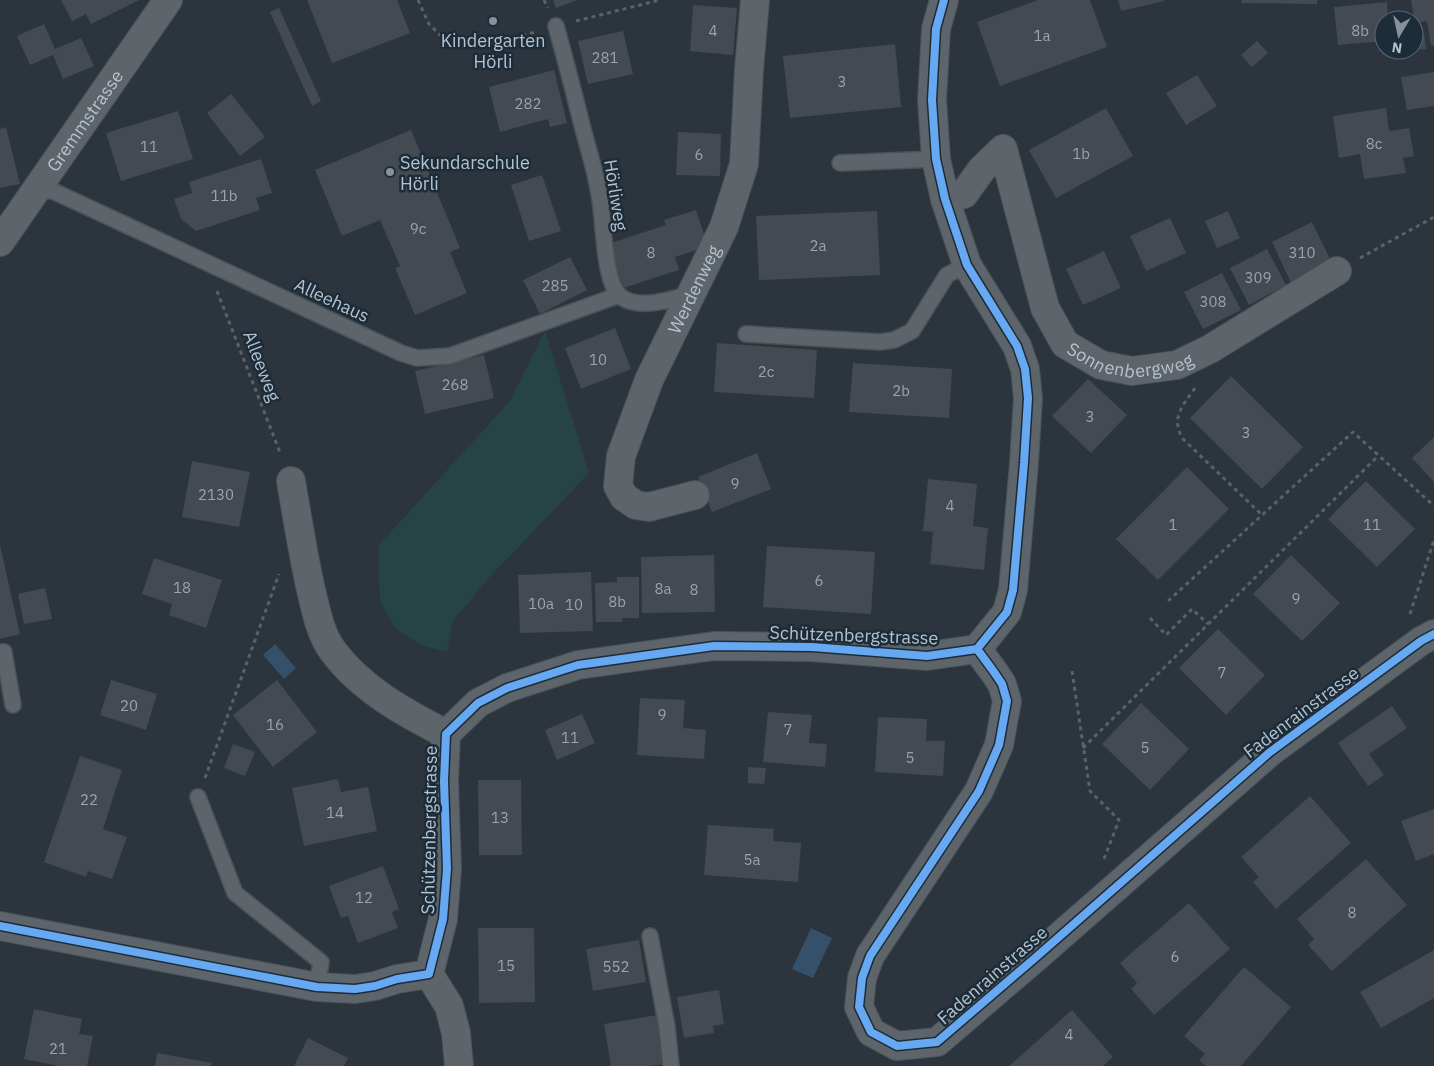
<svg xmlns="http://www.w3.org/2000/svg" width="1434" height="1066" viewBox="0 0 1434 1066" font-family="'IBM Plex Sans',sans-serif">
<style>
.green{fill:#274445}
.water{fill:#35516a}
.building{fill:#434a51}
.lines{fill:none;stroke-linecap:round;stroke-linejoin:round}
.service-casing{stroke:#4a5157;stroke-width:18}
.minor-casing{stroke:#4a5157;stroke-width:30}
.path{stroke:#5a6268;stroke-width:3;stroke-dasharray:4 4;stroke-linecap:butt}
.service{stroke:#5d646a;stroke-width:15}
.minor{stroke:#5d646a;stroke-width:28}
.cycleway-casing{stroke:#1d2c39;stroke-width:11}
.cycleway{stroke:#66a8f1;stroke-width:8}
.poi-dot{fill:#86919b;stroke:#1d2c39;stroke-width:2}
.labels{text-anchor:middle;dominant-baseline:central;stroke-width:5;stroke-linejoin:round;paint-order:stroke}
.number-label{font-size:15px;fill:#99a4af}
.poi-label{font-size:18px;fill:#b6c2ce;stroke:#1d2c39}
.street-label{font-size:18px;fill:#b6c2ce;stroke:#1d2c39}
</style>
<rect width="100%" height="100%" fill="#2c353d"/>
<path class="green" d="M545 331 589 473 487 580 453 621 447 652 421 645 396 629 380 602 378 546 510 401Z"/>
<path class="water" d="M275 644 296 668 284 679 263 655Z
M811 928 832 938 813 978 792 969Z"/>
<path class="building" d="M61 0H139L91 24 86 14 72 21Z
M307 0H397L410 33 332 63Z
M553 0H577L556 8Z
M1038 0H1090L1107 47 1000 86 977 22Z
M1118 0H1164V1L1121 11Z
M1242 0H1317V4L1242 3Z
M1411 0H1434V45L1431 46 1427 21 1415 23Z
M1387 2 1388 20H1384V41L1338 45 1334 7Z
M693 5 737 8 733 55 690 51Z
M279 8 321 101 312 106 270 12Z
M44 24 55 49 81 38 94 66 63 79 53 55 30 65 17 36Z
M623 31 633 74 588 84 578 41Z
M1424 33 1426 49 1414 50V35Z
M1257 41 1268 53 1252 67 1241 55Z
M895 44 901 107 790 118 783 56Z
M554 70 567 123 550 127 548 119 500 132 489 87Z
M1434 72V106L1407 110 1401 77Z
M1197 75 1217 106 1186 125 1166 93Z
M231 94 265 137 240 156 207 113Z
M1106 108 1133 156 1056 198 1029 150Z
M1386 108 1389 131 1409 128 1414 156 1403 158 1406 173 1364 179 1360 154 1339 158 1333 116Z
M178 111 193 159 121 181 106 133Z
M6 127 20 184 0 188V129Z
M411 130 460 248 450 252 467 293 415 315 395 268 400 266 380 220 342 236 315 170Z
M678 132 721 134 720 176 676 175Z
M261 159 272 193 256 198 260 210 196 231 181 219 174 199 192 193 189 182Z
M542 175 561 231 529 241 511 185Z
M696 210 708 246 675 257 679 270 623 288 608 244 666 225 664 220Z
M877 211 880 275 759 280 756 216Z
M1228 211 1240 238 1217 248 1205 221Z
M1170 218 1186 253 1146 271 1130 236Z
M1312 222 1332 263 1291 283 1272 242Z
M1267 249 1286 285 1249 305 1230 268Z
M1104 251 1121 288 1083 305 1066 269Z
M570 257 587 290 540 314 523 280Z
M1222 273 1241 310 1203 329 1184 292Z
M615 328 631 369 581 389 565 348Z
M717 343 817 350 814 398 714 392Z
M484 355 494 398 425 414 415 371Z
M853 363 952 369 949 418 849 412Z
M1231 376 1303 447 1262 489 1190 418Z
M1088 379 1127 415 1091 453 1052 416Z
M1434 437V482L1412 458Z
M757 453 771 489 712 512 698 477Z
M192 461 250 472 239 527 182 517Z
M1187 467 1229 509 1158 580 1116 539Z
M928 479 977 484 973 526 988 528 984 570 930 564 933 532 923 531Z
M1366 481 1415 529 1377 567 1328 519Z
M0 545 20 634 0 639Z
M767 546 875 552 871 614 763 607Z
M714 555 715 612 642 613 641 557Z
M1291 555 1340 603 1302 641 1253 594Z
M154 558 222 580 206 628 169 615 172 604 142 594Z
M591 572 593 631 520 633 518 575Z
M617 577H639V618H622V622H596L595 583 617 582Z
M45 588 52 619 24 624 18 594Z
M1218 629 1265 675 1226 715 1179 668Z
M111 680 157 694 146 730 100 715Z
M277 680 317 732 273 767 233 715Z
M640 698 685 700 683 728 706 730 704 759 637 755Z
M1141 703 1189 749 1150 790 1102 744Z
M1392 706 1407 728 1369 754 1384 775 1368 786 1338 743Z
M768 712 812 715 809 743 827 744 825 767 763 762Z
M582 714 595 743 557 760 545 730Z
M878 717 927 719 926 741H945L943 776 875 772Z
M233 744 255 752 245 776 224 768Z
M80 756 122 770 103 829 127 837 112 879 88 871 86 877 44 862Z
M748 767 766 768 764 784 748 783Z
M338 779 341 792 368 787 377 831 304 846 292 788Z
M478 780H521L522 855H479Z
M1310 796 1351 843 1276 909 1253 882 1259 877 1241 857Z
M1434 809V854L1416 861 1401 821Z
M708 825 774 829 773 841 801 843 798 882 704 875Z
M1366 859 1407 905 1332 971 1308 945 1314 939 1297 919Z
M383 866 399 909 392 912 398 928 358 943 348 916 341 918 329 886Z
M1189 903 1230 949 1154 1015 1131 989 1137 983 1120 963Z
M478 928H534L535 1002 479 1003Z
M639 940 646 982 593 991 586 949Z
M1434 950V998L1381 1028 1360 992Z
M1244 967 1291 1007 1241 1066H1206L1199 1060 1205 1054 1184 1036Z
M719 990 724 1024 713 1026 714 1033 684 1038 677 997Z
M34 1009 82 1019 79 1034 93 1036 87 1066H59L24 1059Z
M1072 1010 1113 1057 1103 1066H1009Z
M657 1015 665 1064 650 1066H611L604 1024Z
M308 1038 348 1058 344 1066H294Z
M157 1053 212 1063 211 1066H155Z"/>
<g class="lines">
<defs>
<path id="service" d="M556 26C566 62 575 97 584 133 592 161 600 189 602 218 604 236 606 283 619 295 635 311 673 300 691 293
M840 163 936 159
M37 190 53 191 401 353 417 358 450 356 619 295
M746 334 880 342 894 340 912 331 947 275 967 265
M0 652H4L13 705
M198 797 235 893 321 962 317 987
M650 936 667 1027 671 1066"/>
<g id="minor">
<path id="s1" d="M945 199 964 194 982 169 1003 149 1045 308 1065 344 1101 365 1132 371 1177 365 1210 349 1337 271"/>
<path id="s2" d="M0 242 168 0"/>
<path d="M291 481C297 517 303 554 311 590 316 610 320 634 333 651 361 689 405 713 446 734"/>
<path id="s3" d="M695 495 649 507 636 505 624 497 618 486 621 456 649 380 724 227 744 164 749 70 755 0"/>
<path d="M977 649 994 672 1002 684 1007 701 999 745 979 791 870 956 862 978 859 1007 871 1032 897 1046 937 1042 1035 958 1270 752 1421 641 1434 634"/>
<path d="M0 926 317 987 355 989 375 986 397 979 429 974 443 919 447 869 444 781 446 734 478 703 507 688 578 665 714 646 812 647 927 656 977 649 1007 612 1013 590 1024 463 1028 398 1025 369 1017 346 967 265 945 199 936 159 932 100 936 29 944 0"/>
<path d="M429 974 449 1006 456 1033 459 1066"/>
</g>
</defs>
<use href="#service" class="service-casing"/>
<use href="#minor" class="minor-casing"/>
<path class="path" d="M418 0 429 24 440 35 456 43 475 47 536 32
M544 0 548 8
M576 21 660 0
M1360 258 1434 217
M217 291 281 455
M1195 388C1183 405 1170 418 1183 439L1262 515
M1168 601 1353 432 1434 506
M1410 614 1434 540
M1150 618 1166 635 1192 609 1208 624
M1072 671 1090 791 1119 820 1104 859
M1083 748 1378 456
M205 778 279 574"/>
<use href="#service" class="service"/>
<use href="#minor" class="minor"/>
<defs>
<path id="cycleway" d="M977 649 994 672 1002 684 1007 701 999 745 979 791 870 956 862 978 859 1007 871 1032 897 1046 937 1042 1035 958 1270 752 1421 641 1434 634
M0 926 317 987 355 989 375 986 397 979 429 974 443 919 447 869 444 781 446 734 478 703 507 688 578 665 714 646 812 647 927 656 977 649 1007 612 1013 590 1024 463 1028 398 1025 369 1017 346 967 265 945 199 936 159 932 100 936 29 944 0"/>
</defs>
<use href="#cycleway" class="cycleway-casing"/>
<use href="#cycleway" class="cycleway"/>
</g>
<g class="poi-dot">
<circle cx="493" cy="21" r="5"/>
<circle cx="390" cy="172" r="5"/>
</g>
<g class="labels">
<g class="number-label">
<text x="713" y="30">4</text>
<text x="1360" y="30">8b</text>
<text x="1042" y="35">1a</text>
<text x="605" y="57">281</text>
<text x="842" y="81">3</text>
<text x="528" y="103">282</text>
<text x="1374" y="143">8c</text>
<text x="149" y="146">11</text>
<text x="1081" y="153">1b</text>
<text x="699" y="154">6</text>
<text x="224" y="195">11b</text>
<text x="418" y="228">9c</text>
<text x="818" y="245">2a</text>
<text x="651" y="252">8</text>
<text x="1302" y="252">310</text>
<text x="1258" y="277">309</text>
<text x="555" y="285">285</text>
<text x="1213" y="301">308</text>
<text x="598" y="359">10</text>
<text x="766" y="371">2c</text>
<text x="455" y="384">268</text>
<text x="901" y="390">2b</text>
<text x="1090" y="416">3</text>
<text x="1246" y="432">3</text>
<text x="735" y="483">9</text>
<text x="216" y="494">2130</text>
<text x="950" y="505">4</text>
<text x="1173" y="524">1</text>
<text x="1372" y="524">11</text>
<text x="819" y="580">6</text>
<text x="182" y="587">18</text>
<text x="663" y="588">8a</text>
<text x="694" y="589">8</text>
<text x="1296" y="598">9</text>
<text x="617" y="601">8b</text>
<text x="541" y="603">10a</text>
<text x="574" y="604">10</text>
<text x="1222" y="672">7</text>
<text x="129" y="705">20</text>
<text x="662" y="714">9</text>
<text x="275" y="724">16</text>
<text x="788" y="729">7</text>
<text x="570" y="737">11</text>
<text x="1145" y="747">5</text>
<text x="910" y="757">5</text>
<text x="89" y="799">22</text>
<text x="335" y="812">14</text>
<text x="500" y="817">13</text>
<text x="752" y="859">5a</text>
<text x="364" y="897">12</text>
<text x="1352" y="912">8</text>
<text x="1175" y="956">6</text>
<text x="506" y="965">15</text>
<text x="616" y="966">552</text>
<text x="1069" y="1034">4</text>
<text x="58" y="1048">21</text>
</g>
<g class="poi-label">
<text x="493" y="40">Kindergarten<tspan x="493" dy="21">Hörli</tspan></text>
<text x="400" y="162" text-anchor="start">Sekundarschule<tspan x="400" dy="21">Hörli</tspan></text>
</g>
<g class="street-label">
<text stroke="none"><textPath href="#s2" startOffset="148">Gremmstrasse</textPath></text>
<text transform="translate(616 195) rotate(81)">Hörliweg</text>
<text stroke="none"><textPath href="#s3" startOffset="300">Werdenweg</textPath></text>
<text transform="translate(332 300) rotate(25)">Alleehaus</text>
<text stroke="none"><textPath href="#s1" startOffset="355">Sonnenbergweg</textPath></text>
<text transform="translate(262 366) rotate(69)">Alleeweg</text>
<text transform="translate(854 635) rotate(2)">Schützenbergstrasse</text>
<text transform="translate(1301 712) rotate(-37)">Fadenrainstrasse</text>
<text transform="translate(429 830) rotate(-89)">Schützenbergstrasse</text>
<text transform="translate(992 975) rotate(-41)">Fadenrainstrasse</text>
</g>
</g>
<g transform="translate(1399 35) rotate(189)"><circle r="24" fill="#1d2c39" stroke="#5a6875"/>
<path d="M0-4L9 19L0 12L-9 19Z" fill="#86919b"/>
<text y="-8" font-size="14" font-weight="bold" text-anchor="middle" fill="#b6c2ce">N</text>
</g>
</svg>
